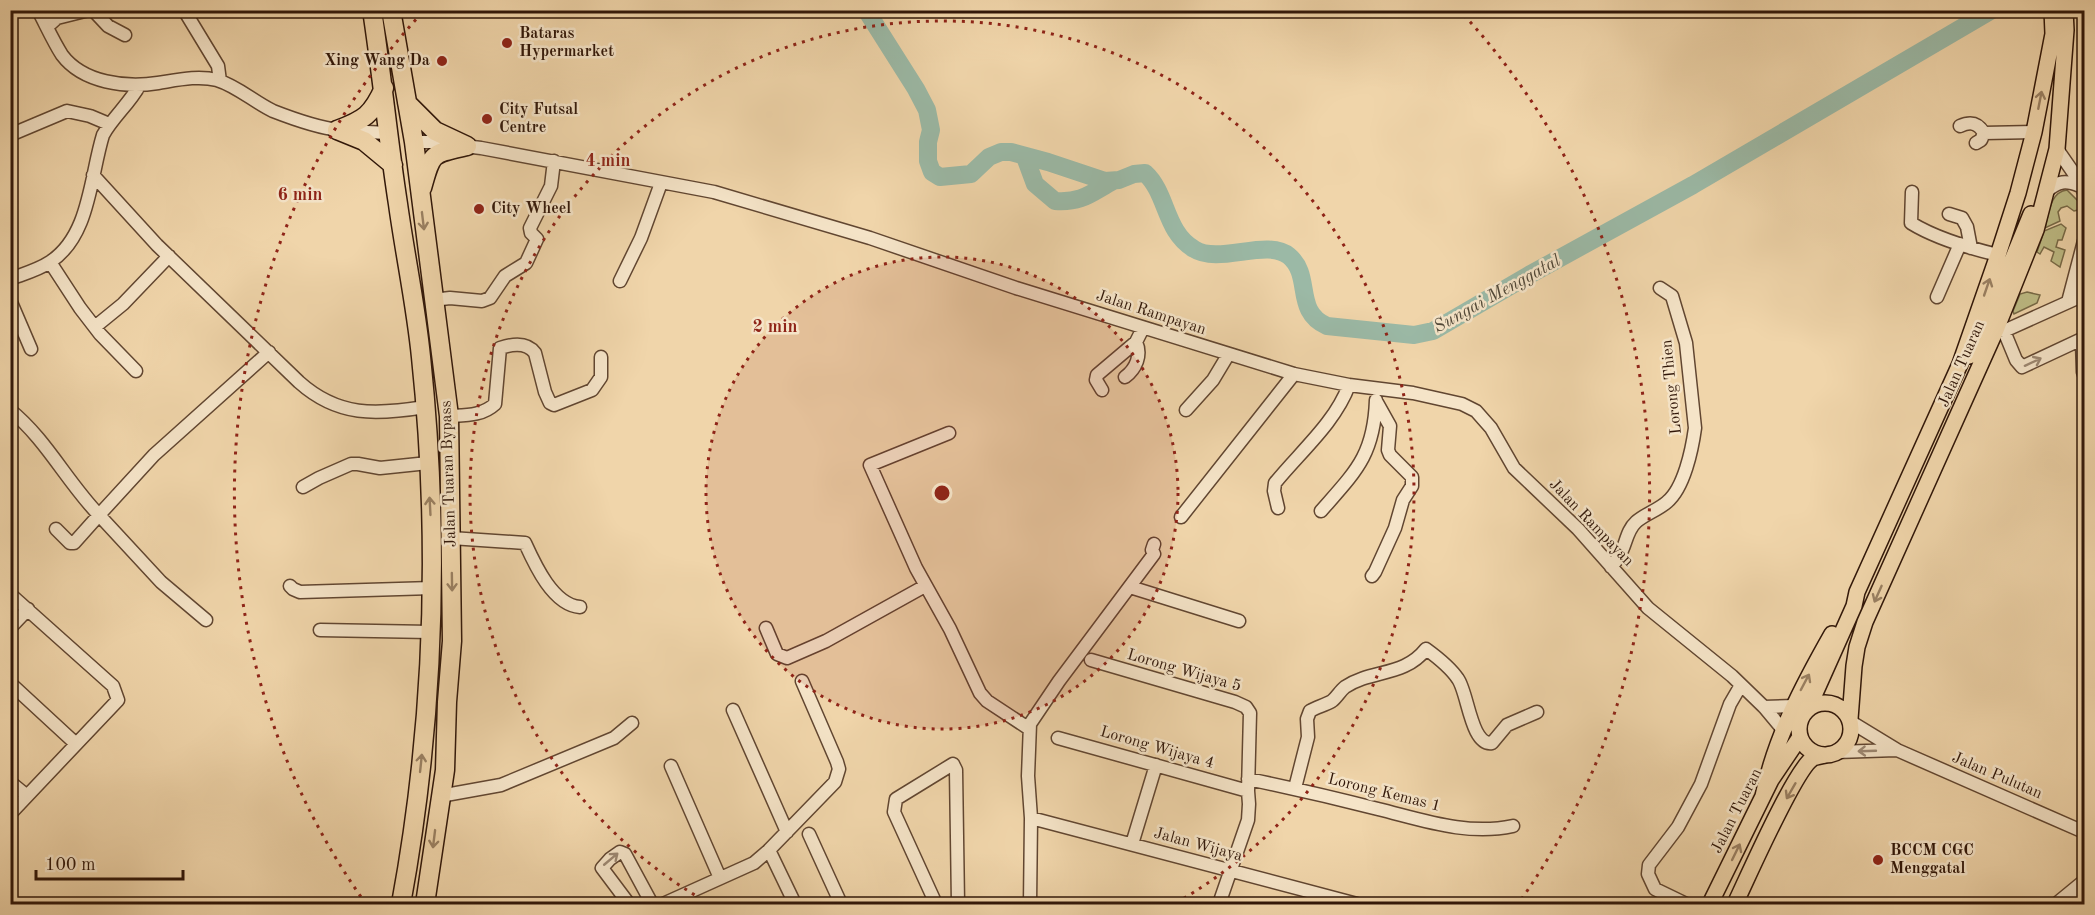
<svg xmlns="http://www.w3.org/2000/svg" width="2095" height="915" viewBox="0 0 2095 915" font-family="'Old Standard TT',serif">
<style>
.green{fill:#bebc85;stroke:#786a47;stroke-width:1.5}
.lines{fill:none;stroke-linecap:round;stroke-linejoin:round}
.river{stroke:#9bb9a6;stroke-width:18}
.minor-casing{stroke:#614631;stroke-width:15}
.major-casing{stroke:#311709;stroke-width:18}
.highway-casing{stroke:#311709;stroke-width:21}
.minor{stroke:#f5e4c8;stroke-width:12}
.major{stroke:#f0d5aa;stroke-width:15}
.highway{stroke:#f0d5aa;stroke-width:18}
.oneway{stroke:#9a8062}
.oneway2{stroke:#9d8872}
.ring{fill:none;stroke:#8f2418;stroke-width:3;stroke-dasharray:3 6}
.poi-dot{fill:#8f2418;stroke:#f5e4c8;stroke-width:2}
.labels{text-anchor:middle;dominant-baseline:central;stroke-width:5;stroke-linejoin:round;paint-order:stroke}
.poi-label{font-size:16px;font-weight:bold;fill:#311709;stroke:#f5e4c8;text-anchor:start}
.street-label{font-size:16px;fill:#311709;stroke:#f5e4c8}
.water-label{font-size:18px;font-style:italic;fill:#514838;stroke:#f5e4c8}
.centre{fill:#8f2418;stroke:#f5e4c8;stroke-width:3}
.ring-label{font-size:18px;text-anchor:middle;font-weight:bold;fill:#8f2418;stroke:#f5e4c8;stroke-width:5;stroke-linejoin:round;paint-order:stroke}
</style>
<rect width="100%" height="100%" fill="#f0d5aa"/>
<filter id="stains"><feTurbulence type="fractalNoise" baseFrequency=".00333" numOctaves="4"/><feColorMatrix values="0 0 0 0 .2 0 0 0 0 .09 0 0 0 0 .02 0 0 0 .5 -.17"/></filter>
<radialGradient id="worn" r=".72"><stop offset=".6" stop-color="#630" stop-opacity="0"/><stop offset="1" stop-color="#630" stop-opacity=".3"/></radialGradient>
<path class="green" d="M2067 190 2081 204 2078 210 2074 211 2067 206 2061 208 2058 212 2060 221 2045 228C2049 213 2050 192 2067 190Z
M2061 224 2066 228 2062 240H2058L2056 247 2065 250 2060 267 2051 261 2054 252 2044 247 2040 254 2037 252 2044 231Z
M2027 292 2040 295 2037 303 2014 314 2013 311 2020 294Z"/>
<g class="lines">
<path class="river" d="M866 10 916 89 927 110 931 130 928 142V161L932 172 940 177 971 174 989 157 1001 152H1011L1048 162 1105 181 1119 180 1134 174 1145 173C1168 194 1164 231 1194 249 1219 265 1267 238 1289 256 1313 276 1293 311 1327 326L1414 335 1433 331 1529 275 1693 185 1992 10
M1025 157 1035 184 1055 201C1082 203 1091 193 1113 181"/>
<defs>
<path id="minor" d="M38 10C46 25 53 41 62 55 83 83 126 88 158 83 177 80 198 75 217 80 237 86 254 102 273 111 291 118 320 128 339 130 356 132 373 132 389 133
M93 10 108 26 125 35
M184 10 218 66 220 81
M47 27 57 18 89 10
M1960 126C1971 121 1978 123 1984 133L2034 132
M10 135 67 111 90 116 109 124
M414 142H431L481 148 714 192 870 238 1016 288 1294 374 1349 385 1413 393 1462 404 1476 411 1491 428 1514 468 1578 529 1648 608 1732 676 1764 707 1784 731
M1976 143 1981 140 1984 133
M2057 149 2075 175 2084 192
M93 175 157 245 299 382C338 417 376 415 425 407
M2047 191C2058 181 2066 180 2080 186
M1912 192 1911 223C1937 239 1969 248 1998 255
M1949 214 1962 218 1967 227 1971 248
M50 262 80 308 100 334 136 371
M10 279C23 274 38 270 50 262 90 236 90 177 103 135 113 117 129 104 139 86
M620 281 641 238 661 183
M1937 297 1960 244
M10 300 31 349
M433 300 450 298 482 301 490 298 505 276 526 263 537 239 531 233 530 228 551 186 554 161
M2068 302 2084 241
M96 326 123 304 169 256
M1997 330 2004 331 2084 295
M2004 331 2016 360 2022 367 2084 338
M2082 340 2083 372 2084 375
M1125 377C1136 369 1142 355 1136 342
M1102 390 1096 380 1097 375 1136 342 1143 328
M10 410C46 439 67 482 99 515L74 543H70L56 529
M1186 410 1213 380 1228 355
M449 416C466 415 482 416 495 404L500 348C512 344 527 342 535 353L545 392 550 403 554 405 592 390 601 377V357
M949 433 870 465 916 568 950 629 980 693 987 701 1028 728
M303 487 319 478 351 464H358L380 468 428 463
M1278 508 1274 491 1275 483C1300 452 1335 423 1349 385
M1321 511C1356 471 1374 455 1376 400
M1181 517 1294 374
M451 538 525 543C535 565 553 605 580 607
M1611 567C1614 564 1617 560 1619 556 1626 546 1626 531 1636 522 1645 514 1658 510 1667 502 1684 488 1692 450 1695 428L1686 343 1672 296 1660 288
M1372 576 1375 572 1395 528 1403 500 1412 486V477L1390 455 1388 450 1390 426 1376 401
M290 586 293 589 300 592 432 588
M1130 587 1239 621
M10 594 113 686 118 700 10 814
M206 620 161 582 99 515 154 455 269 352
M10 628 28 609
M766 628 777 654 787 658 826 641 925 586
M320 630 430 632
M1091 660 1235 702 1246 707 1250 713 1248 791 1249 804 1248 820 1219 904
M10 683 75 743
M1764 707 1794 706
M733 710 787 832
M1851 722 1897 750 2084 832
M1058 738 1248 791
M1837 752 1896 750
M671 766 720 878
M1248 779C1292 788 1335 798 1378 809 1423 820 1467 836 1513 826
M10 782 27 796
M1295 788 1308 737 1307 719 1310 711C1317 707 1325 705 1332 701 1337 697 1340 691 1345 687 1372 669 1404 677 1426 649 1437 657 1450 667 1458 679 1468 693 1471 746 1492 743L1507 725 1537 712
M440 796 501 785 614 738 632 723
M1031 818 1357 904
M809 834 841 904
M1132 844 1156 765
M769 850 795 904
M2068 894 2077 904
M629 904 602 868 610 859 620 852 625 854 652 904
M663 904 754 863 769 850 835 782 839 769 837 762 802 681
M936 904 894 812 896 799 953 764 956 770 958 904
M1030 904 1031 818 1028 776 1030 724 1059 681 1154 554 1152 550 1154 544
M1686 904 1655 889 1648 874 1649 865 1678 827 1701 784 1730 704 1741 685
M2056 904 2084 881"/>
<path id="major" d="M1969 356 1974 353 2031 214
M1799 729a26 26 0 1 1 52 0a26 26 0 1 1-52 0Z
M1808 709 1854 606 1857 592 1960 364 1998 255 2018 193 2034 132 2053 34 2052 10
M1850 719 1854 666 1857 647 1865 622 1996 330 2036 230 2057 149 2066 30 2065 10
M1763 796C1775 738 1803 685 1832 634
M1710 904 1771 780 1800 737
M1735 904C1747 879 1795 769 1813 758 1818 756 1826 755 1831 754"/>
<path id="highway" d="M372 10C382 75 388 140 398 204 405 255 416 306 421 357 440 538 434 725 401 904
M391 10 414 142 449 416 452 641 447 702 445 770 425 904
M407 103 435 131 467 146
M337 130 364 141 393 165
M337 130C364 120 372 115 384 88
M422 188C432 152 431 154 467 146"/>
</defs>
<use href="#minor" class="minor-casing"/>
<use href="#major" class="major-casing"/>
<use href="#highway" class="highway-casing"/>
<use href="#minor" class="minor"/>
<use href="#major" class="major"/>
<use href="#highway" class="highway"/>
</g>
<defs><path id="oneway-shaft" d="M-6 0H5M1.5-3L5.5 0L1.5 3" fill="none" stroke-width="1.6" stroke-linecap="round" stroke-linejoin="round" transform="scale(1.5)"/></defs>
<g class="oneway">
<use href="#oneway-shaft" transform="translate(2040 100) rotate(-79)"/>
<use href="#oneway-shaft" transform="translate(423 221) rotate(83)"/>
<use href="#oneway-shaft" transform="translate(1987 287) rotate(-71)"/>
<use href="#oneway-shaft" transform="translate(430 506) rotate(-93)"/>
<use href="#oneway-shaft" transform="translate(452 582) rotate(89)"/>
<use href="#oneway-shaft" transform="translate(1878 594) rotate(114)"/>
<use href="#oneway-shaft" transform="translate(1805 682) rotate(-62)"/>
<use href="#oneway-shaft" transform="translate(421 763) rotate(-84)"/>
<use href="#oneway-shaft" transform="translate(1791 791) rotate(120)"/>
<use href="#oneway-shaft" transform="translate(434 839) rotate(97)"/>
<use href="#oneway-shaft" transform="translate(1736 852) rotate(-64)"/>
</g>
<g class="oneway2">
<use href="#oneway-shaft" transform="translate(2033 362) rotate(-25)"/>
<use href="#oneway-shaft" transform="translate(1867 751) rotate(178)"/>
<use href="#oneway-shaft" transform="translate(611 859) rotate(-40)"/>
</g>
<circle cx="942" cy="493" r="236" fill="#8f2418" fill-opacity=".12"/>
<g class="ring">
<circle cx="942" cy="493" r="236"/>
<path d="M710 904A472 472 0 1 1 1174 904"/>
<path d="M366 904A708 708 0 0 1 420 15M1464 15A708 708 0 0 1 1518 904"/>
</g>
<g class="poi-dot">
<circle cx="507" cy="43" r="6"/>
<circle cx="442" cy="61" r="6"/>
<circle cx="487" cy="119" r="6"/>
<circle cx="479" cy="209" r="6"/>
<circle cx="1878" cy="860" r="6"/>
</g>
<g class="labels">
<g class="poi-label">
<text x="519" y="34">Bataras<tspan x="519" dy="18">Hypermarket</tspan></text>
<text x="430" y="61" text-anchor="end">Xing Wang Da</text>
<text x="499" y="110">City Futsal<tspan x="499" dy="18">Centre</tspan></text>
<text x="491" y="209">City Wheel</text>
<text x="1890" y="851">BCCM CGC<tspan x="1890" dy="18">Menggatal</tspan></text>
</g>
<g class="street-label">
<text transform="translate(1151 313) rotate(18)">Jalan Rampayan</text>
<text transform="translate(1962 364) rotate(-66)">Jalan Tuaran</text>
<text transform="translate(1672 387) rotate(-96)">Lorong Thien</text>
<text transform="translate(449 474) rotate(-92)">Jalan Tuaran Bypass</text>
<text transform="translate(1591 523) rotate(46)">Jalan Rampayan</text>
<text transform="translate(1184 671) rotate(16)">Lorong Wijaya 5</text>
<text transform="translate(1157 748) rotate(16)">Lorong Wijaya 4</text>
<text transform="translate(1997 776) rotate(23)">Jalan Pulutan</text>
<text transform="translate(1384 793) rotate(14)">Lorong Kemas 1</text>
<text transform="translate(1737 811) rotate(-63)">Jalan Tuaran</text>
<text transform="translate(1198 845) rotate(15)">Jalan Wijaya</text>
</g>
<g class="water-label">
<text transform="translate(1497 294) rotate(-29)">Sungai Menggatal</text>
</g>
</g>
<circle cx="942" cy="493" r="9" class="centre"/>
<g class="ring-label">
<text x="608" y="166">4 min</text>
<text x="300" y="200">6 min</text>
<text x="775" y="332">2 min</text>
</g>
<rect width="2095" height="915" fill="none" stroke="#f0d5aa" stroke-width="36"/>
<rect x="12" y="12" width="2071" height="891" fill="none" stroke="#311709" stroke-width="3"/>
<rect x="18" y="18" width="2059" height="879" fill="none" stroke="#311709" stroke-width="1.5"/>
<path d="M36 870v9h147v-9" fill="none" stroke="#311709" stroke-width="3"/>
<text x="45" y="870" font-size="18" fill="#311709" stroke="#f5e4c8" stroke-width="4.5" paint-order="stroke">100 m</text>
<rect width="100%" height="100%" filter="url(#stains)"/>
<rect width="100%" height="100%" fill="url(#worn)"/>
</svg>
